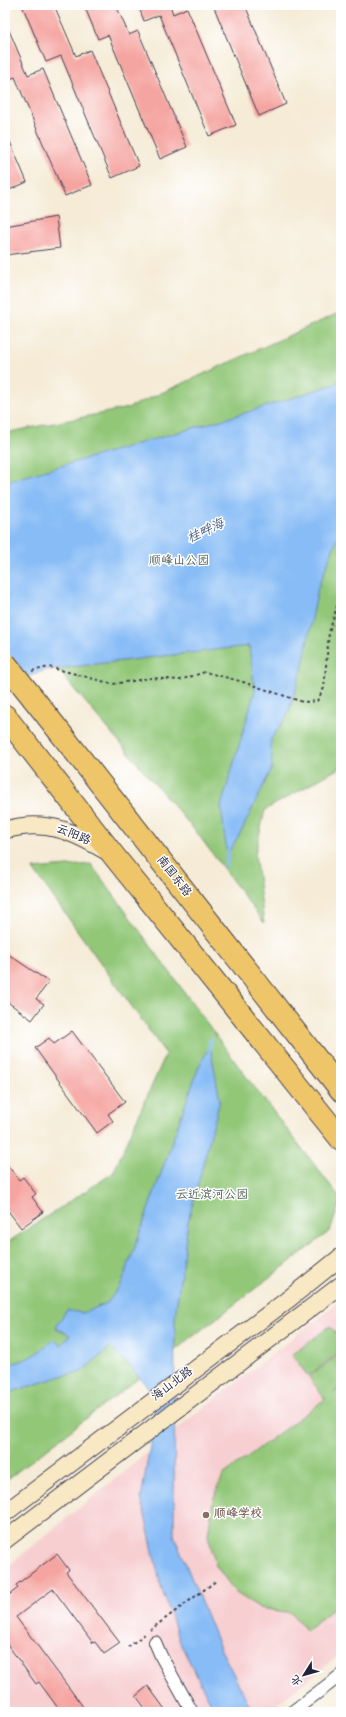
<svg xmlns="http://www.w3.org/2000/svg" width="346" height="1717" viewBox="0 0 346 1717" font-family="'Gochi Hand','LXGW WenKai TC',sans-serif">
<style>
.built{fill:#f7cfd1}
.green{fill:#92c778;stroke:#5a745a}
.water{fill:#87bcf6;stroke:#546f98}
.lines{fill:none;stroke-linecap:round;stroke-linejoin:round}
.stream{stroke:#87bcf6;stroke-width:3.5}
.building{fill:#f5a5a1}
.street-casing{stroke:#424052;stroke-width:14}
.secondary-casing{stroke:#424052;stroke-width:19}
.highway-casing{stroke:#424052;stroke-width:24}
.path{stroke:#424052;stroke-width:2;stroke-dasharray:3 3;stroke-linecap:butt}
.street{stroke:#fff;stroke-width:12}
.secondary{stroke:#f8e8c3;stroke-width:17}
.highway{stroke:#eec569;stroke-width:22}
.highway-bridge-casing{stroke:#424052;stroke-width:24;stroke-linecap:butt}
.highway-bridge{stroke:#eec569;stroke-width:22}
.education-dot{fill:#8d6e63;stroke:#fff;stroke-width:1.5}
.labels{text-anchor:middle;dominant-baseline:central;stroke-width:3;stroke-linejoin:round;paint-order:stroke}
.park-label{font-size:12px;fill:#495c50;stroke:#fff}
.street-label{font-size:12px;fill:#22223b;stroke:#fff}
.education-label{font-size:12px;font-weight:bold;fill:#785e54;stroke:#fff;text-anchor:start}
.water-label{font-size:13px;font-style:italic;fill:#45587c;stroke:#fff}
</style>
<rect width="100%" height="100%" fill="#fff"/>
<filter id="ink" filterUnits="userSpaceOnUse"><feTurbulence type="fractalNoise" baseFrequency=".025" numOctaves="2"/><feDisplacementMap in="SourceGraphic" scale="8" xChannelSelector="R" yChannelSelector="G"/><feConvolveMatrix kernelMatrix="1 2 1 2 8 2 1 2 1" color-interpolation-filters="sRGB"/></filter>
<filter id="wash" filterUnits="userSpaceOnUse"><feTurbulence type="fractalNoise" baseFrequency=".012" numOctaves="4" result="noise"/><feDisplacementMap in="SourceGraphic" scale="16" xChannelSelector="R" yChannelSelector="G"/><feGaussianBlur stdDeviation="0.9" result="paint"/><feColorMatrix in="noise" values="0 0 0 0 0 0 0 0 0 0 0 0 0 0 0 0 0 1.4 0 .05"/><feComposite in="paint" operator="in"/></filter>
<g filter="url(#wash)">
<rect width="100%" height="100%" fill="#f5ebd6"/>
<path class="built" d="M341 1300V1654L267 1712H5V1568L179 1427Z"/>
<path class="green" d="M341 312V767L265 810 255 854 264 923 197 833 5 608V433L128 408Z
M91 864 242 1071 341 1199 330 1231 5 1481V1244L113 1173 166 1054 33 869Z
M330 1326 341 1340V1351L308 1376 292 1355Z
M341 1353V1386L333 1393 341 1387V1603L306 1630 291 1613 260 1608 236 1593 216 1566 208 1535 213 1500 223 1475 325 1399 309 1377Z"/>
<path class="water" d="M341 379V536L336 542 318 588 302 670 287 716 271 739 272 768 242 830 227 855 221 806 255 691 249 646 46 670 5 685V482L245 413 335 384Z
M210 1046 220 1100 188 1222 175 1317 174 1535 220 1648 253 1712H215L181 1645 161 1587 141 1498 154 1423V1395L131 1367 111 1347 81 1372 62 1376 5 1394V1365C26 1362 38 1353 54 1339L61 1345 70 1335 56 1328 59 1321 67 1310 82 1313 107 1303 122 1283 199 1066Z"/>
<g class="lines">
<path class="stream" d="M226 865 228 850
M209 1051 211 1039"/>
</g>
<g id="blocks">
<path class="building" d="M22 5H54L76 56 90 50 139 166 112 178 61 56 46 62Z
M84 5H116L129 35 138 31 187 147 160 159 108 35 98 39Z
M138 5H170L173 14 187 8 236 125 209 136 159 15 144 21Z
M213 5H245L286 104 259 116Z
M5 21 28 75 43 69 92 185 65 196 15 77 5 81Z
M5 130 27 182 5 192Z
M56 217 60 248 5 255V226Z
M5 952 49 982 36 999 44 1004 32 1020 5 1000Z
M72 1031 125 1102 108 1114 113 1121 97 1133 35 1048 49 1038 54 1044Z
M5 1162 19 1180 23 1177 36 1194 32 1197 43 1212 21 1228 9 1212 5 1215Z
M57 1554 69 1570 66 1572 120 1643 104 1654 95 1642 93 1643 53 1589 16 1617 87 1712H61L39 1682 36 1684 5 1641V1598L18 1588 16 1585Z
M148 1686 167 1712H148L136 1696Z"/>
</g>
</g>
<g filter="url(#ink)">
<use href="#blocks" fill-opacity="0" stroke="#424052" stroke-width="1"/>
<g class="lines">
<defs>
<path id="street" d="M155 1642 161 1656 192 1712
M292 1712 341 1675"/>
<path id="secondary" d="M5 830C46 818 74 832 108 852
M5 1513 286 1301 341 1257
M5 1540 341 1285"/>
<path id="highway" d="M33 698 341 1090
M5 716 114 856 341 1139"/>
</defs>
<use href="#street" class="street-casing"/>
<use href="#secondary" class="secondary-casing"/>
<use href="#highway" class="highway-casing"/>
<path class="path" d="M32 671 49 667 113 684 151 678 180 680 205 672 240 681 303 702 317 701 324 688 329 633 341 593
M150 1630 216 1581
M128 1647 145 1634"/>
<use href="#street" class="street"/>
<use href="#secondary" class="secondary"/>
<use href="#highway" class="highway"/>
<defs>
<path id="highway-bridge" d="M5 663 33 698"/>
</defs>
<use href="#highway-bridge" class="highway-bridge-casing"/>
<use href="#highway-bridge" class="highway-bridge"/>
</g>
</g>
<circle class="education-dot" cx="206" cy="1515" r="4"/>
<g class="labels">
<g class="park-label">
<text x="179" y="562">顺峰山公园</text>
<text x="212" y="1196">云近滨河公园</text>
</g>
<g class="street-label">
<text transform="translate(73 836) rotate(22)">云阳路</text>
<text transform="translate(173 877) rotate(52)">南国东路</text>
<text transform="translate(173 1385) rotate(-37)">海山北路</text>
</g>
<g class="education-label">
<text x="214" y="1515">顺峰学校</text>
</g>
<g class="water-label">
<text transform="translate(206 532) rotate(-25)">桂畔海</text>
</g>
</g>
<rect width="346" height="1717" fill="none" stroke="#fff" stroke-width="20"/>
<g transform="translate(304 1675) rotate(233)" stroke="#ffffff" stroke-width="3" paint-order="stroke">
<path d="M0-3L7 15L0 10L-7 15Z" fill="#22223b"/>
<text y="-6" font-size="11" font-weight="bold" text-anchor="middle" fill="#22223b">北</text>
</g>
</svg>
